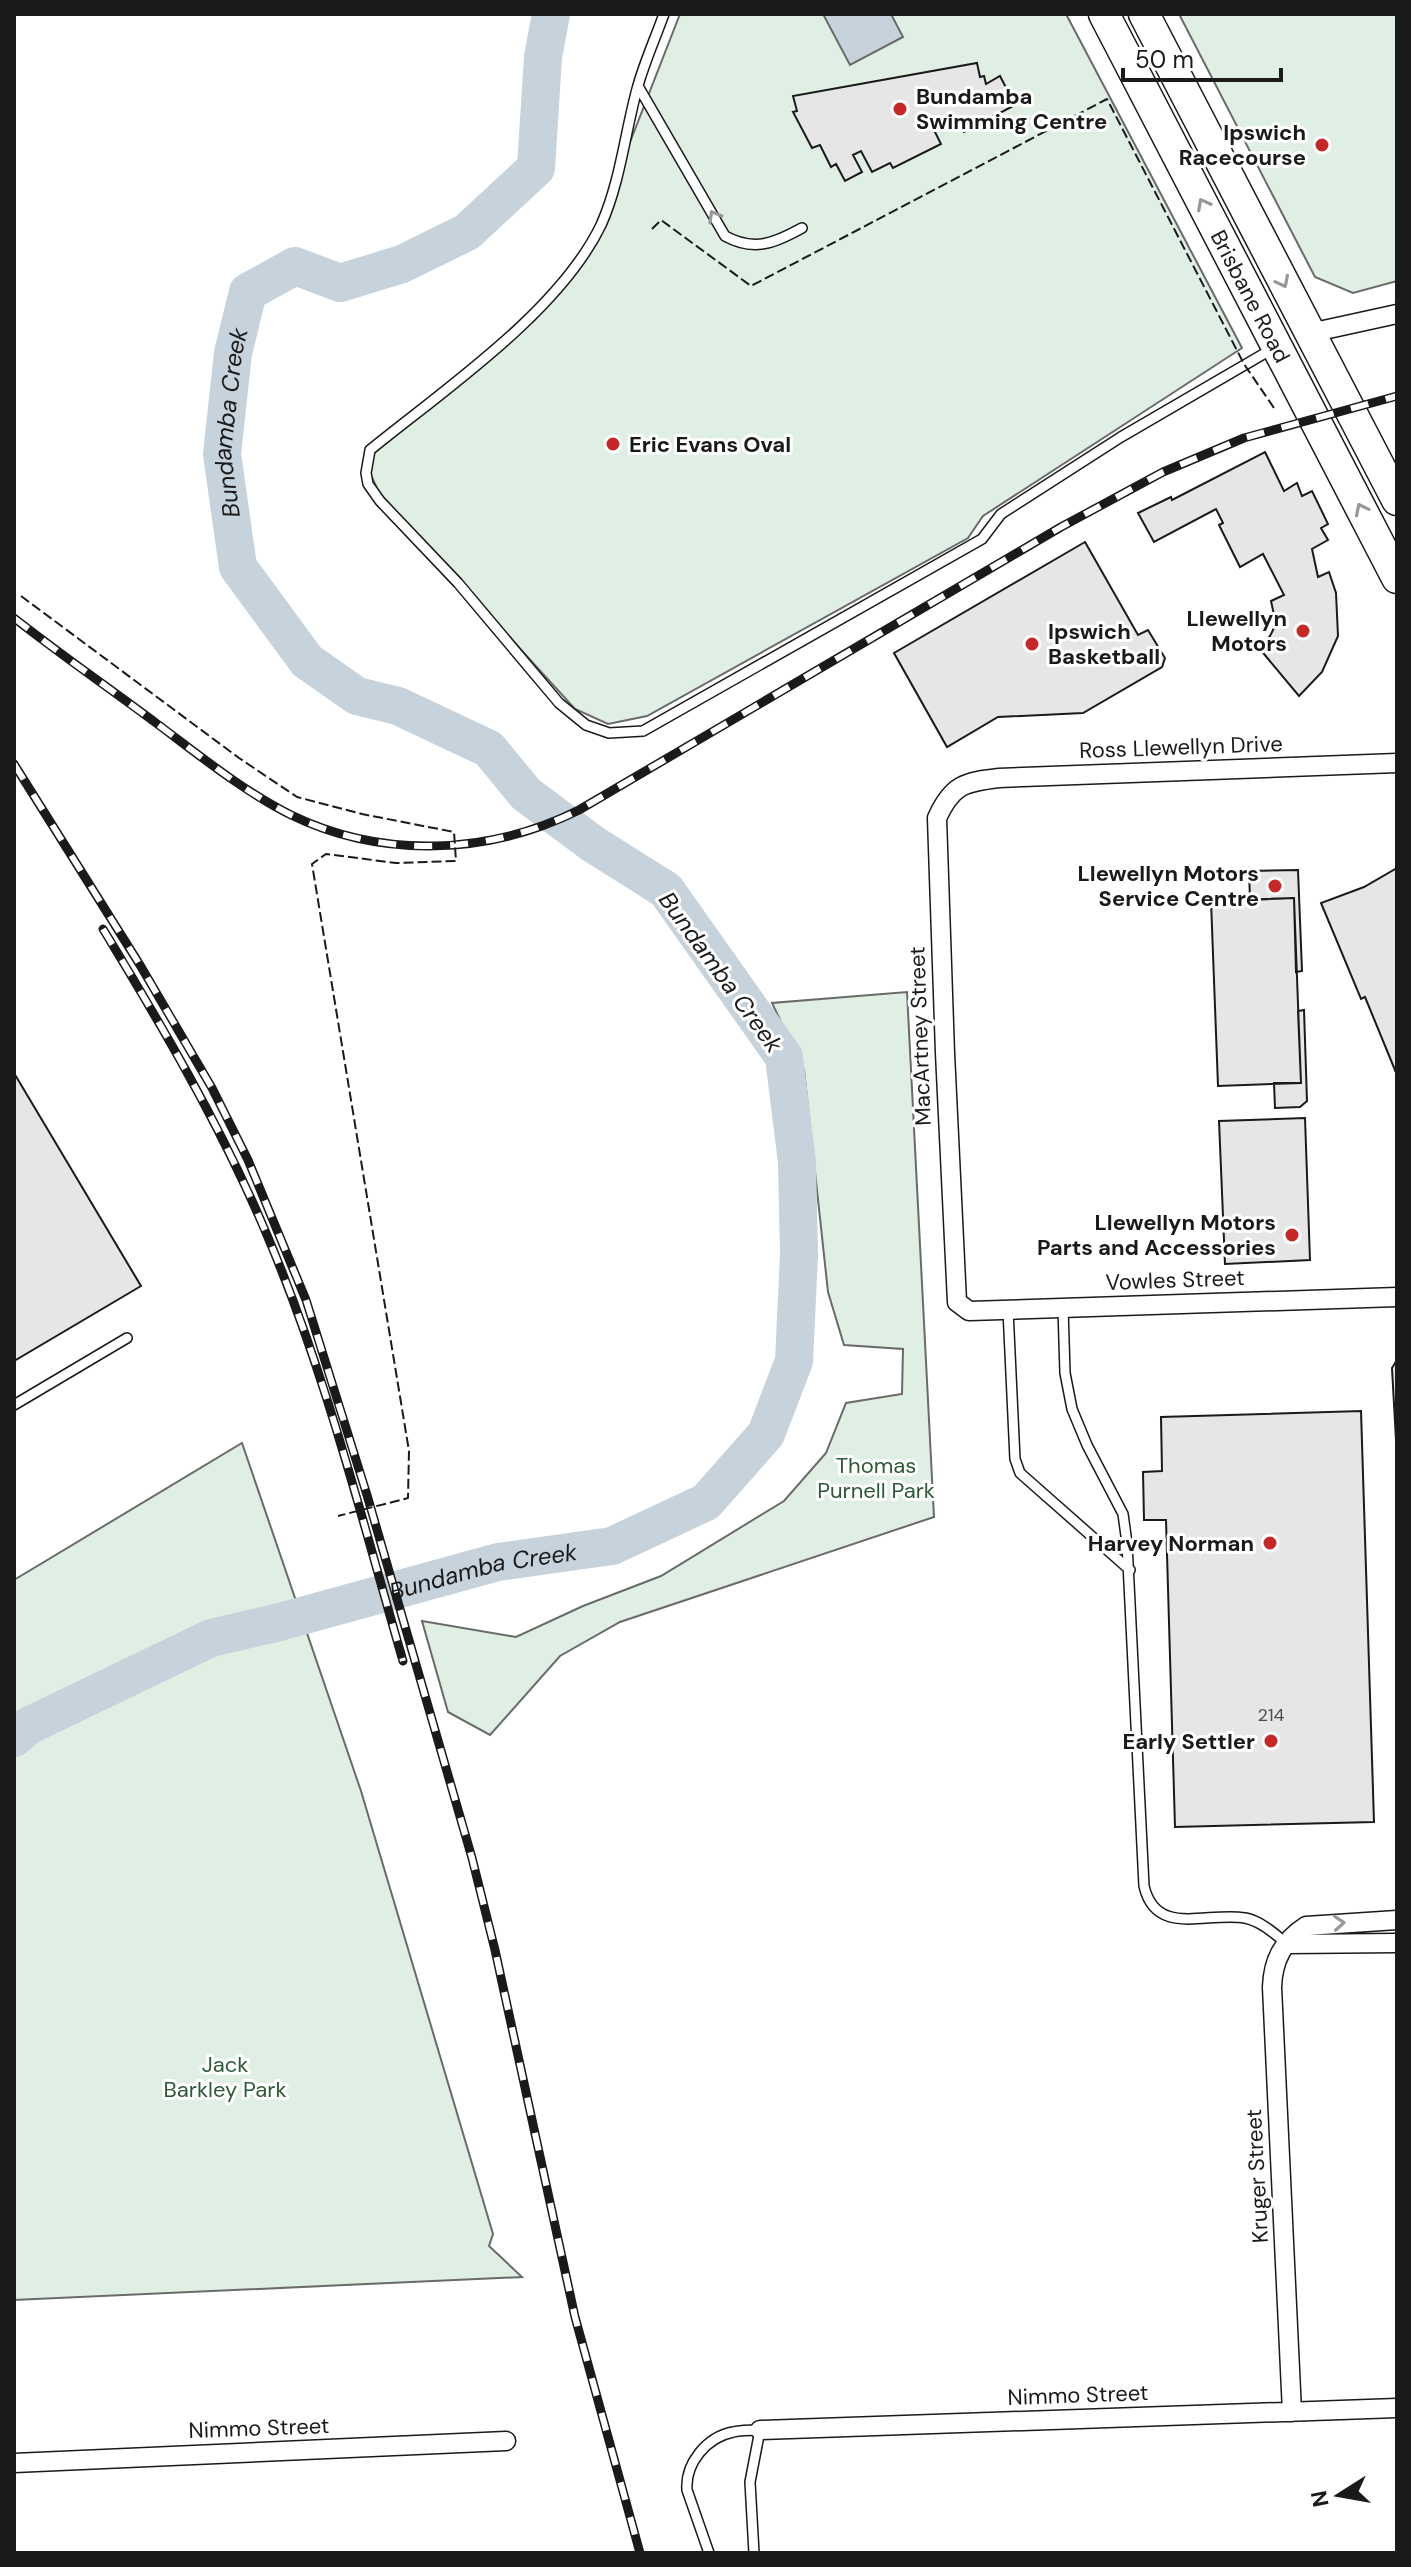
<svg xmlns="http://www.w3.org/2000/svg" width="1411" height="2567" viewBox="0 0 1411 2567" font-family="'DM Sans',sans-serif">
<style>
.green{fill:#e0efe3;stroke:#6a6a6a;stroke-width:2}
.water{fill:#c6d2dc;stroke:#6a6a6a;stroke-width:2}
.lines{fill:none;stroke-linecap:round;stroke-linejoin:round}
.river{stroke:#c6d2dc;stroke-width:38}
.building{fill:#e6e6e6;stroke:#1a1a1a;stroke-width:2}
.lane-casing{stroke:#1a1a1a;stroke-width:12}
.street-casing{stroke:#1a1a1a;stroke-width:21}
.primary-casing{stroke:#1a1a1a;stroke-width:33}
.lane{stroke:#fff;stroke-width:9}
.street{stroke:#fff;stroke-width:18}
.primary{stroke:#fff;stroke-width:30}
.rail-casing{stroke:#1a1a1a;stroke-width:9}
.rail{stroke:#fff;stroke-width:6;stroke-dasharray:18;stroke-linecap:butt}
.fence{stroke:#1a1a1a;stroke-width:2;stroke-dasharray:10 4;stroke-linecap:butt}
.oneway{stroke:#989898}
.poi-dot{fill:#c62828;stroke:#fff;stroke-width:3}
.labels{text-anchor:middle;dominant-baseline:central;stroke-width:6;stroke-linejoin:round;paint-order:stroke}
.number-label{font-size:18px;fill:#4d4d4d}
.poi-label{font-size:22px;font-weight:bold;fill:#1a1a1a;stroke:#fff;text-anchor:end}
.street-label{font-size:22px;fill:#1a1a1a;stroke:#fff}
.park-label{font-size:22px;fill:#2b5a34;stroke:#fff}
.water-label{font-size:24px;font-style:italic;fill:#1a1a1a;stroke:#fff}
</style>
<rect width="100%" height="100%" fill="#fff"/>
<path class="green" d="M680 14H1066L1242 348 983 516 968 538 647 716 608 724 575 709 380 495 370 473 373 454 507 341 586 255Z
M1179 14H1397V281L1353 293 1315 277Z
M907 992 934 1517 620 1622 560 1656 490 1735 448 1712 422 1621 516 1637 583 1606 661 1576 784 1501 826 1453 846 1403 902 1394 903 1349 844 1345 828 1292 804 1070 772 1003Z
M242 1443 361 1791 493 2234 489 2246 522 2277 14 2300V1580Z"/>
<path class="water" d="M823 14H891L903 37 850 65Z"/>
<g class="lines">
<path class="river" id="s1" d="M14 1738 28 1726 211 1638 276 1623 498 1562 612 1546 706 1502 766 1434 794 1361 799 1255 797 1162 784 1057 666 890 593 844 526 794 489 749 398 706 357 696 307 661 238 567 222 454 233 353 248 292 295 266 340 283 402 264 467 232 536 168 543 57 551 14"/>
</g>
<path class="building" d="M977 63 980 77 984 76 986 84 1000 76 1015 105 964 132 957 118 945 124 934 130 941 144 893 168 890 163 872 172 861 151 853 155 862 172 845 181 836 164 831 167 820 145 812 148 793 112 797 111 793 96Z
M1265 452 1284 491 1297 483 1302 496 1312 491 1328 524 1321 528 1328 540 1312 549 1318 577 1329 572 1336 593 1338 636 1322 672 1299 696 1259 648 1270 636 1276 624 1271 601 1284 595 1263 554 1240 567 1219 525 1223 523 1216 509 1154 542 1138 513 1171 497 1172 500Z
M1085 542 1138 635 1148 630 1165 658 1162 667 1083 713 998 717 947 747 894 653Z
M1397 868V1075L1365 997 1361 999 1321 903 1364 887Z
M1298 870 1302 971 1296 972 1294 898 1250 900 1249 871Z
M1294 898 1301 1083 1218 1086 1211 901Z
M1304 1010 1307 1101 1300 1107 1275 1108 1274 1083H1301L1298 1011Z
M14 1073 141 1286 14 1361Z
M1305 1118 1310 1260 1225 1264 1219 1121Z
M1397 1360V1458L1392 1368Z
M1361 1411 1374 1822 1175 1827 1166 1520H1144L1143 1472 1162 1471 1161 1417Z"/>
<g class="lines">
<defs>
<path id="lane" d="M664 14C655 39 644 63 637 89 625 133 620 183 601 225 559 312 445 389 370 450L366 473 368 484 380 501 458 583 559 703 586 725 609 733 643 731 982 539 1001 514 1121 437 1274 348
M638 86 725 236C754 252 775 243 802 228
M1063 1308 1065 1373 1072 1409 1087 1445 1123 1514 1127 1543 1144 1886C1156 1938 1208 1911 1245 1918 1261 1921 1275 1934 1287 1944
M1008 1310 1015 1459 1020 1473 1130 1570
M14 1405 127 1338
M709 2553 687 2490C685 2463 707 2437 733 2432 742 2430 752 2430 760 2430L750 2482 754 2553"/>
<path id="street" d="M1310 333 1397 314
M1397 763 999 778C964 782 952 785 937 818L945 1053 957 1302 969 1311 1397 1297
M1288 1944 1397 1943
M1292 2412 1272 1987C1273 1960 1283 1941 1306 1926L1397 1920
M760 2430 1397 2408
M14 2463 506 2441"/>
<g id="primary">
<path id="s2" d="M1104 14 1397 578"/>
<path d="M1144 14 1397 500"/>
</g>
</defs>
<use href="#lane" class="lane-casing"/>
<use href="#street" class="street-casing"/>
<use href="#primary" class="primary-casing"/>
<use href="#lane" class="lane"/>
<use href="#street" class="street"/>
<use href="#primary" class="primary"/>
<defs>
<path id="rail" d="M14 618C60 654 109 688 156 723 199 755 243 791 291 815 382 859 489 855 579 810L1061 527 1163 472 1244 438 1397 396
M14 764 140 965 212 1088 248 1160 306 1300 367 1495 472 1858 495 1950 575 2317 640 2553
M103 929C162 1026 219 1123 264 1228 324 1367 361 1516 403 1661"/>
</defs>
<use href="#rail" class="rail-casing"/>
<use href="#rail" class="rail"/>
<path class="fence" d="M652 229 661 220 751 286 1107 99 1244 364 1274 408
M21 596 239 758 297 797 362 814 454 832 456 861 396 863 326 854 312 864 409 1451 408 1498 338 1516"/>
</g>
<defs><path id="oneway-chevron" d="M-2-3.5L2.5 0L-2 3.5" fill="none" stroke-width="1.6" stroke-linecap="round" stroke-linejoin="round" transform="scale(2)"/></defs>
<g class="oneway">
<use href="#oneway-chevron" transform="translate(1203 204) rotate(-118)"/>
<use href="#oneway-chevron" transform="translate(714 216) rotate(-120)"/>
<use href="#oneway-chevron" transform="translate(1283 282) rotate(63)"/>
<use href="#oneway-chevron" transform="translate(1361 509) rotate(-117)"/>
<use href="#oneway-chevron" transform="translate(1339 1923) rotate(-4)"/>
</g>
<g class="poi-dot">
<circle cx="900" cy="109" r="8"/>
<circle cx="1322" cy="145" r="8"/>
<circle cx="613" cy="444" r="8"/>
<circle cx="1303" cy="631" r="8"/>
<circle cx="1032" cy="644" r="8"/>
<circle cx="1275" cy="886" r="8"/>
<circle cx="1292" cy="1235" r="8"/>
<circle cx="1270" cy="1543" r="8"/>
<circle cx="1271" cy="1741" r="8"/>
</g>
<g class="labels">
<g class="number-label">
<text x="1271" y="1715">214</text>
</g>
<g class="poi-label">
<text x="916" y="96" text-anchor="start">Bundamba<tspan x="916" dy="25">Swimming Centre</tspan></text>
<text x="1306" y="132">Ipswich<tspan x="1306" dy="25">Racecourse</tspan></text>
<text x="629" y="444" text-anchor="start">Eric Evans Oval</text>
<text x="1287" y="618">Llewellyn<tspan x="1287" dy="25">Motors</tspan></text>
<text x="1048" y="631" text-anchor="start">Ipswich<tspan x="1048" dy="25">Basketball</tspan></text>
<text x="1259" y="873">Llewellyn Motors<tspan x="1259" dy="25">Service Centre</tspan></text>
<text x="1276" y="1222">Llewellyn Motors<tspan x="1276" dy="25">Parts and Accessories</tspan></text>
<text x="1254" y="1543">Harvey Norman</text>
<text x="1255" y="1741">Early Settler</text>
</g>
<g class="street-label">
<text stroke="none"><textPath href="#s2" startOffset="318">Brisbane Road</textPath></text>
<text transform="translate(1181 747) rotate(-2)">Ross Llewellyn Drive</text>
<text transform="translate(920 1036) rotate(-92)">MacArtney Street</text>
<text transform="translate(1175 1280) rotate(-2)">Vowles Street</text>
<text transform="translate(1257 2176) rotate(-93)">Kruger Street</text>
<text transform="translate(1078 2395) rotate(-2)">Nimmo Street</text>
<text transform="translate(259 2428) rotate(-2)">Nimmo Street</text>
</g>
<g class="park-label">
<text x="876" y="1465">Thomas<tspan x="876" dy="25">Purnell Park</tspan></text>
<text x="225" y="2064">Jack<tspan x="225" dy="25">Barkley Park</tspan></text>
</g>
<g class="water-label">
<text stroke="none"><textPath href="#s1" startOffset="2110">Bundamba Creek</textPath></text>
<text transform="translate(721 972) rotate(54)">Bundamba Creek</text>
<text stroke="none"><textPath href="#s1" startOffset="502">Bundamba Creek</textPath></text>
</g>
</g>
<rect width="1411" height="2567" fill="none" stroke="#1a1a1a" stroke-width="32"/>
<g transform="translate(1339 2495) rotate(259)" stroke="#ffffff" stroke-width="6" paint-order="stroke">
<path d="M0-6L14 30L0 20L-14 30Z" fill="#1a1a1a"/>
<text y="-12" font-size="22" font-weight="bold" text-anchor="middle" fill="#1a1a1a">N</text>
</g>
<path d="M1123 68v12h158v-12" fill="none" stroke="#1a1a1a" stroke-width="4"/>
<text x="1135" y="68" font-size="24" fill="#1a1a1a" stroke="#ffffff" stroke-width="6" paint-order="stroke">50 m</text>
</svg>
